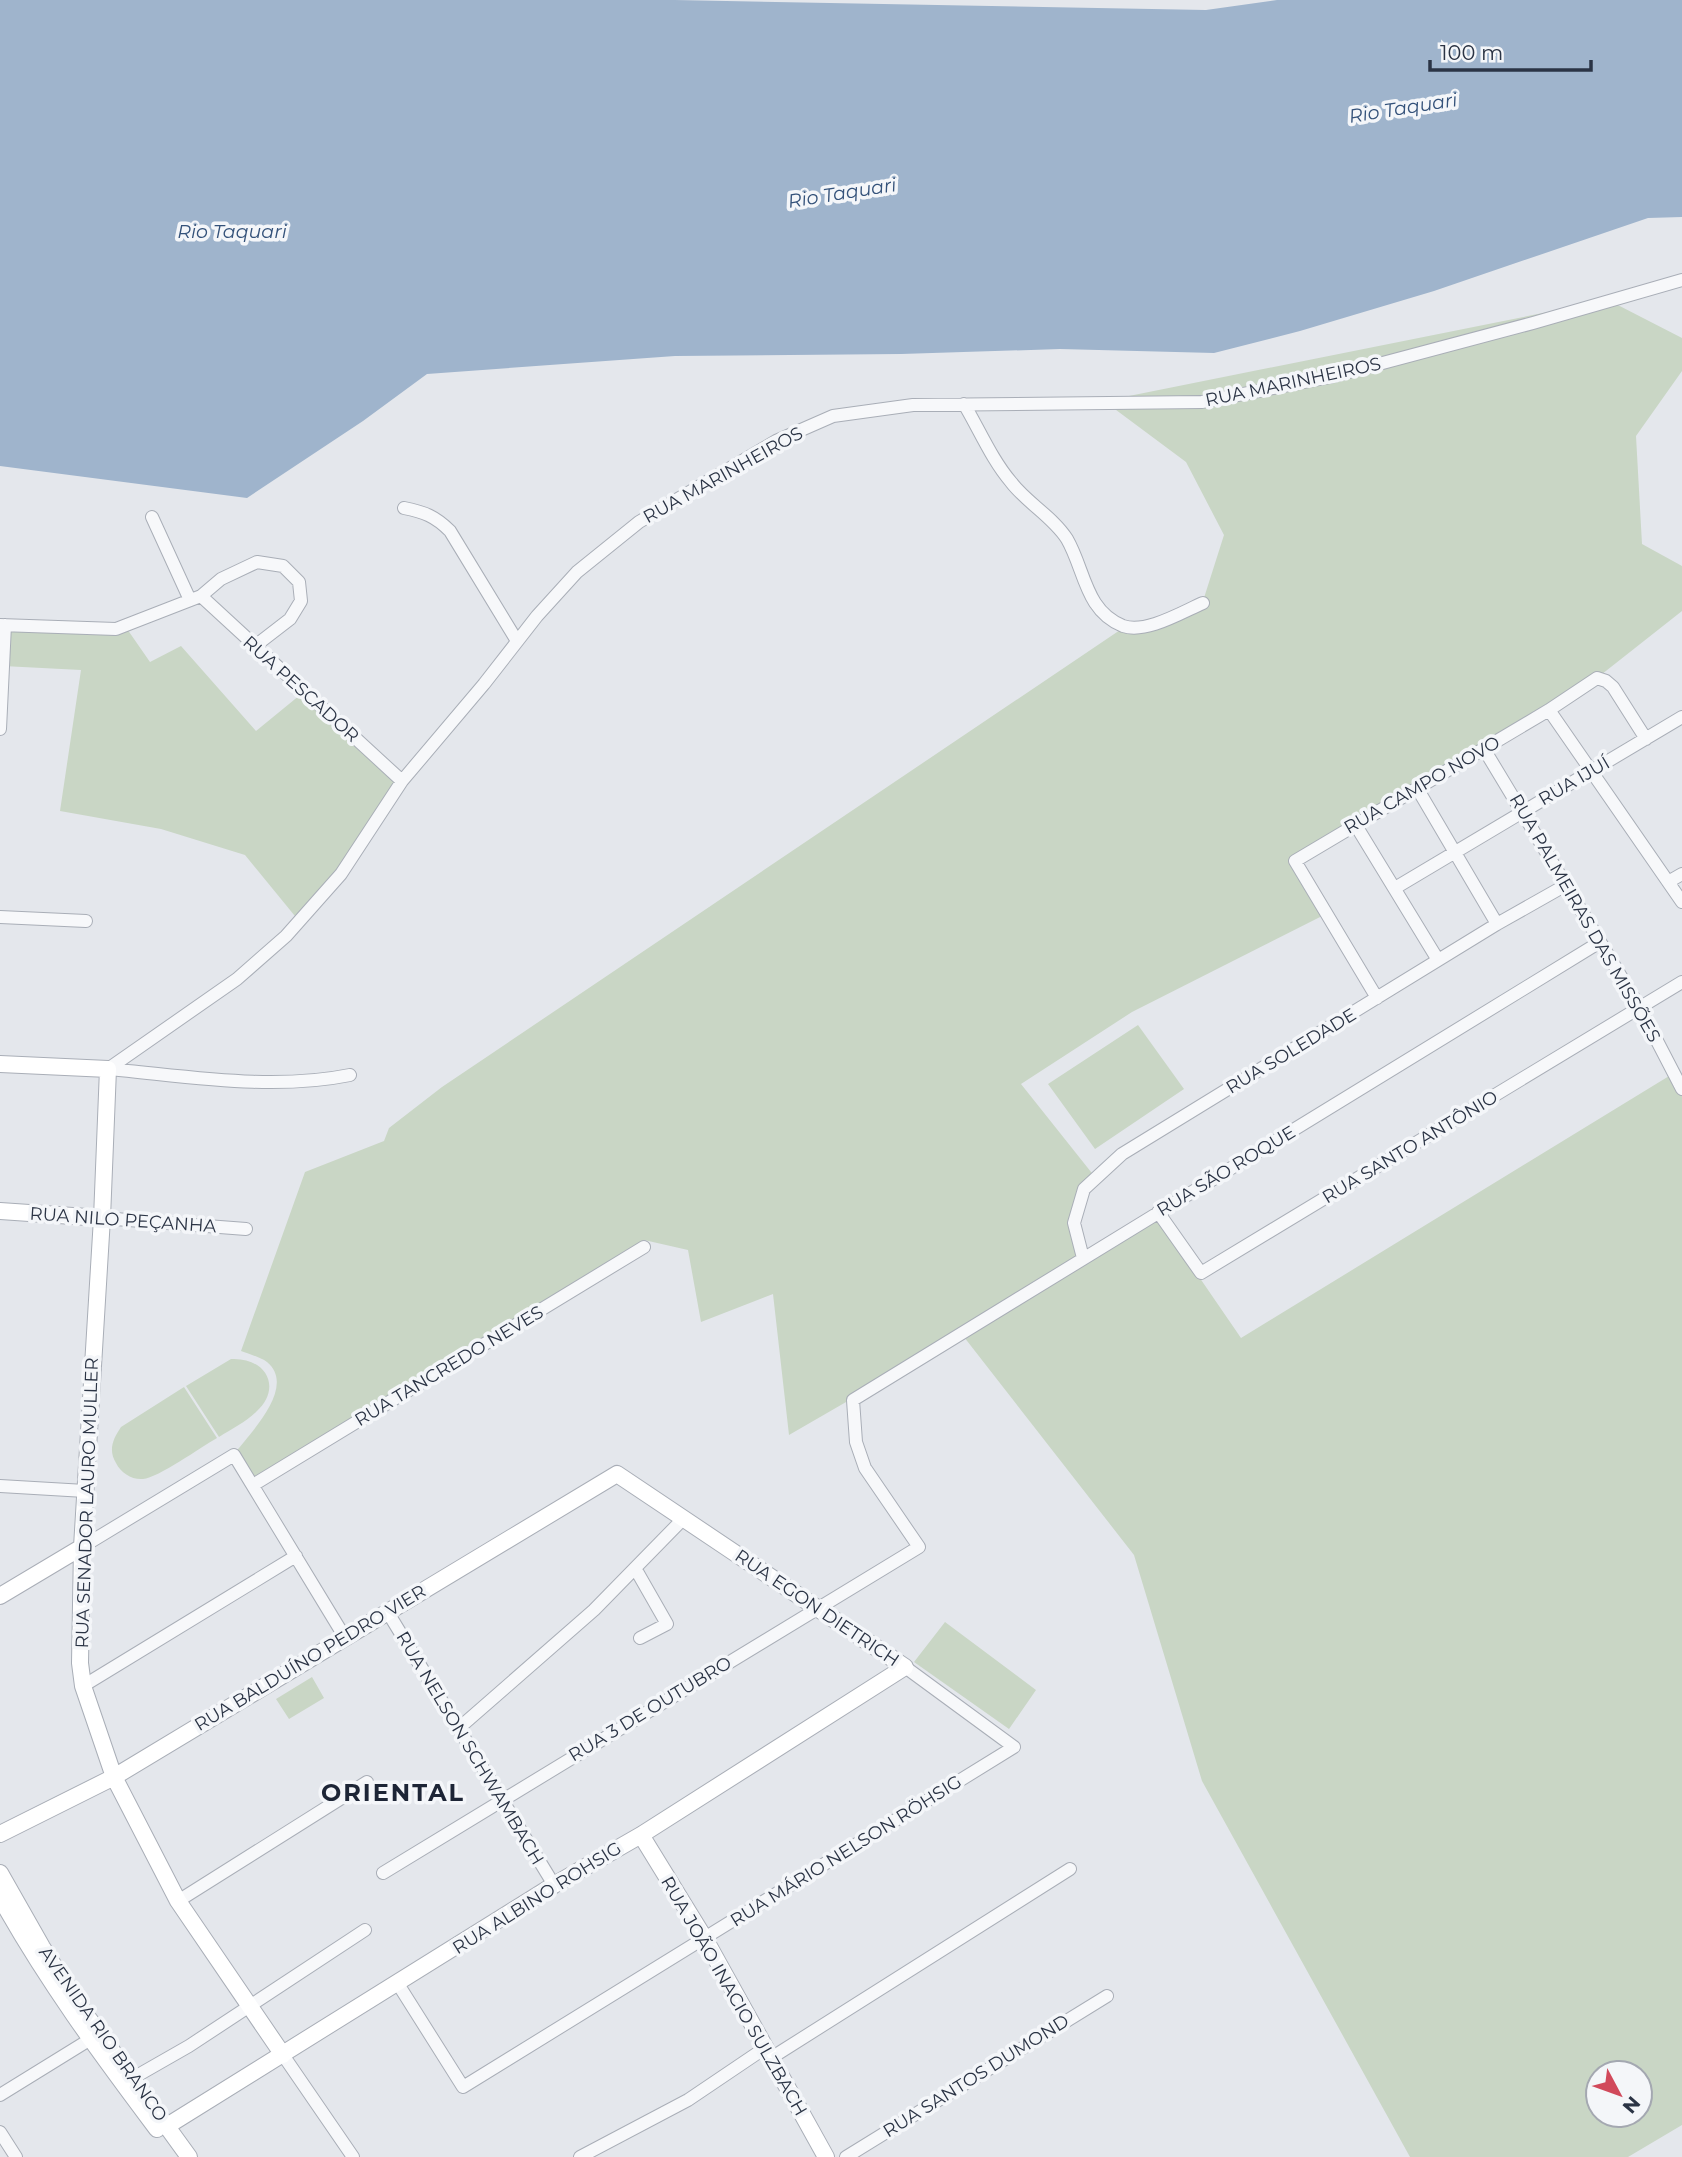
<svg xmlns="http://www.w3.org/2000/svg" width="1682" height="2157" viewBox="0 0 1682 2157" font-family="Montserrat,sans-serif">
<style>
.green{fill:#c9d6c5;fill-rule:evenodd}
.water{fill:#9fb4cc}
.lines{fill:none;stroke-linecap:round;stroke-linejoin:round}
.street-casing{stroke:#a9aeb7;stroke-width:14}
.secondary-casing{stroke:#a9aeb7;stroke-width:18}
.street{stroke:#f7f8fa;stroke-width:12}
.secondary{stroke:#fff;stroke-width:16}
.labels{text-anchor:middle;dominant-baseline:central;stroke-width:7;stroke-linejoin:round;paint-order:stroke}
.street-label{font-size:18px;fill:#2b3445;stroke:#f4f6f9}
.water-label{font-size:19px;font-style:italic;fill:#34527a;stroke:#f4f6f9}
.district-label{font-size:24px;font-weight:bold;letter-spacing:2px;fill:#1d2536;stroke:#f4f6f9}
</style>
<rect width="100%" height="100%" fill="#e4e7ec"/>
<path class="green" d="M1608 300 1682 338V371L1636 436 1642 544 1682 566V611L1597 678 1296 859 1328 913 1132 1012 1021 1084 1095 1177 1075 1221 1083 1255 853 1398 789 1435 773 1294 701 1322 688 1250 644 1240 251 1479 235 1453C250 1433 297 1387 267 1362 260 1357 249 1354 241 1351L305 1172 384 1141 389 1128 442 1087 1126 626 1157 623 1203 601 1224 535 1186 462 1104 401Z
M5 625 125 626 150 662 181 646 256 731 300 695 402 781 299 921 245 855 161 829 60 811 81 670 3 666Z
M1138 1025 1184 1089 1095 1149 1048 1084Z
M1674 1073 1682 1089V2125L1628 2157H1410L1202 1781 1134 1555 964 1337 1158 1217 1241 1338ZM1598 2073H1640V2115H1598Z
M231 1359C266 1357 283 1388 256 1412 246 1422 231 1429 219 1437L186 1386Z
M184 1387 217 1438C201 1447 158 1478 143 1479 132 1480 121 1473 116 1463 108 1450 113 1439 121 1427Z
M945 1622 1036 1690 1009 1729 914 1662Z
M312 1677 324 1698 289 1719 276 1699Z"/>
<path class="water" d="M0 0H675L1206 10 1277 0H1682V217L1648 218 1434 291 1300 331 1214 353 1060 349 901 354 675 356 427 374 363 421 247 498 0 466Z"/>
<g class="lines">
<defs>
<path id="street" d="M964 404C979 429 992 460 1011 482 1027 503 1053 517 1067 539 1085 570 1085 611 1123 626 1146 634 1182 612 1203 603
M404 508C424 512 435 516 450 531L517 641
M152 517 190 600
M201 596 402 781
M0 625 116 629 201 596 221 579 257 562 283 566 299 582 301 601 290 619 255 646
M1549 710 1682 902
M0 729 5 625
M1484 749 1640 1008 1682 1089
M1417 788 1497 924
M1355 824 1438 960
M1668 882 1682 874
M1395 888 1682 717
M0 917 86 921
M1377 998 1295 861 1549 710 1597 678 1606 681 1613 687 1646 739
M108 1069 237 979 286 936 341 874 402 781 484 684 537 616 577 572 639 522 776 441 833 416 913 405 1202 402 1330 377 1533 323 1682 280
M108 1069C187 1076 271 1091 350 1075
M1158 1212 1201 1273 1682 982
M102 1218 246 1229
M1083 1258 1074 1223 1084 1189 1122 1154 1497 924 1566 885
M253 1485 644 1247
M0 1486 85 1491
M82 1547 234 1455 344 1636
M635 1568 667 1624 640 1638
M387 1611 554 1885
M83 1686 296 1556
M459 1728 594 1610 684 1518
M383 1873 919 1547 865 1468 856 1442 853 1400 1600 942
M178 1901 367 1782
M398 1984 463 2087 1014 1747 905 1667
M283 2055 353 2157
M771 2058 1070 1869
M133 2078 189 2046 365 1930
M0 2095 89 2040
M0 2132 16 2157
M580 2157 688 2100 765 2048
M846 2157 1107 1996"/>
<path id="secondary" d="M0 1064 108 1069 102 1218 82 1547 80 1663 83 1686 114 1777 178 1901 283 2055
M0 1211 102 1218
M0 1596 82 1547
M0 1834 114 1777 617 1474 905 1667 641 1835 554 1885 167 2126
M641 1835 705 1939 826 2157
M0 1873 42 1947 81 2008 189 2157
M0 1897C46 1980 100 2053 157 2129"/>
</defs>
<use href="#street" class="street-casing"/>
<use href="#secondary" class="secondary-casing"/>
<use href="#street" class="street"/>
<use href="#secondary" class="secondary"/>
</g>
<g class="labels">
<g class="street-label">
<text transform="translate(1293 382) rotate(-12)">RUA MARINHEIROS</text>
<text transform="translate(723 475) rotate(-29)">RUA MARINHEIROS</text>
<text transform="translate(301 689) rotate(42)">RUA PESCADOR</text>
<text transform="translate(1574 781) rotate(-30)">RUA IJUÍ</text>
<text transform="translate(1422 785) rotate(-30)">RUA CAMPO NOVO</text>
<text transform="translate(1585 918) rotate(60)">RUA PALMEIRAS DAS MISSÕES</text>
<text transform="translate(1291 1051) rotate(-31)">RUA SOLEDADE</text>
<text transform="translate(1410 1147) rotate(-31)">RUA SANTO ANTÔNIO</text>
<text transform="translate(1226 1171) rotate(-31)">RUA SÃO ROQUE</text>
<text transform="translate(123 1220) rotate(4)">RUA NILO PEÇANHA</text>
<text transform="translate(449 1366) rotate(-31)">RUA TANCREDO NEVES</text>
<text transform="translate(87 1503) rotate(-88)">RUA SENADOR LAURO MULLER</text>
<text transform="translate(817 1608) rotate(34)">RUA EGON DIETRICH</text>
<text transform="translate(310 1658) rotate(-31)">RUA BALDUÍNO PEDRO VIER</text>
<text transform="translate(650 1709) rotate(-31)">RUA 3 DE OUTUBRO</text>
<text transform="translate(470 1748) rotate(59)">RUA NELSON SCHWAMBACH</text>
<text transform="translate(846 1851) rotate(-32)">RUA MÁRIO NELSON RÖHSIG</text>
<text transform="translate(537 1898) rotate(-32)">RUA ALBINO ROHSIG</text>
<text transform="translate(734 1996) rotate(60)">RUA JOÃO INACIO SULZBACH</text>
<text transform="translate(103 2034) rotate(55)">AVENIDA RIO BRANCO</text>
<text transform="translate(976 2076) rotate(-32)">RUA SANTOS DUMOND</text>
</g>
<g class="water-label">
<text transform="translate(1403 108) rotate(-9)">Rio Taquari</text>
<text transform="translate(842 193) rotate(-9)">Rio Taquari</text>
<text x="232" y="231">Rio Taquari</text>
</g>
<g class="district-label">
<text x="393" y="1792">ORIENTAL</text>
</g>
</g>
<g transform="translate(1619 2094) rotate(131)"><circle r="33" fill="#f4f6f9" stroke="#a4a8b1" stroke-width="2"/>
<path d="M0-5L12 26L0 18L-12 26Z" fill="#d1495b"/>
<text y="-10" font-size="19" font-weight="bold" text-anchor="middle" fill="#2b3445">N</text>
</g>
<path d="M1430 60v10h161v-10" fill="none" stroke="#2b3445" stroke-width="3.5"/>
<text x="1440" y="60" font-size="21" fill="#2b3445" stroke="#f4f6f9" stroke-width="5" paint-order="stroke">100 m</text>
</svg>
